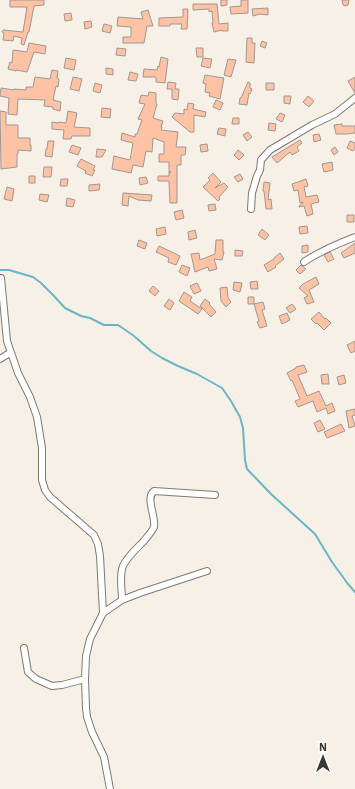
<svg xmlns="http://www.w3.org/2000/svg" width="355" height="789" viewBox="0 0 355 789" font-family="'IBM Plex Sans',sans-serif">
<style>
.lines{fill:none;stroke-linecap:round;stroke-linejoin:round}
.stream{stroke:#6ab6c6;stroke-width:2}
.building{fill:#fdc3a4;stroke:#a19792}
.minor-casing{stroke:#807972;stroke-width:8}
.minor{stroke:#fff;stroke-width:6}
</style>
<rect width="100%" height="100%" fill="#f7f0e7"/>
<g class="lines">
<path class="stream" d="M0 270H9L33 277 41 283 53 295 65 308 81 316 90 318 104 325H118L134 336 151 351 162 358 178 366 197 374 222 388 231 401 240 417 243 428 245 460 247 469 271 494 315 534 332 562 348 584 355 592"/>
</g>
<path class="building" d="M10 0H44V5L34 6 29 32H28L24 45 21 44 22 38 14 36 13 41 3 40 4 33 2 32 3 30 23 32 27 7H10Z
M221 0H227V5L221 6Z
M241 0H248V13L231 14 230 7 241 6Z
M342 0H349L348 5 346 6 343 5Z
M193 4H217L219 24 228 23V31H222V30L214 32 212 23H213L212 11 209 12V9L193 10Z
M268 8V15L260 14 253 16 252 9Z
M183 9H188L187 29H181L182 24H170V26H159V18L183 17Z
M148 10 153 26H147L144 43H123V37H131V27L117 26 118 17 143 19 141 12Z
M71 13 72 20 65 21 64 14Z
M91 21 92 27 85 29 84 22Z
M104 24 112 26 110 33 102 31Z
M247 38H252V43H255L254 63 246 62Z
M262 41 267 43 265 48 260 46Z
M29 43 46 46 45 54 34 52 27 72 16 70V71L8 69 10 62 12 63 13 50 27 52Z
M117 48 126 49 125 56 116 55Z
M196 48H203V57H197Z
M161 57 168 59 165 83 156 82V77H143L144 69 157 70 158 66 159 67Z
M66 58 76 60 74 70 64 68Z
M203 58 212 59 210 68 201 66Z
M228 59 236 60 231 77 224 75Z
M106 68 113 69V75L106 74Z
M52 70 58 71 57 78 59 79 58 87 56 86 53 100 61 102 60 111 53 109V107L44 106 45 100 18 99 17 115 8 114 9 98 0 96 1 88 14 90V89L26 90V87H33L35 77 50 79Z
M130 72 138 74 136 81 128 80Z
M205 75 224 78 220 99 209 96 210 93 205 92 206 84 203 83Z
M73 77 82 79 79 91 70 89Z
M355 77V93L348 81Z
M168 82 176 83 175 89H179L178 100 172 99V89H167Z
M248 82 250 83V88L252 89 250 94 249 93 247 105 239 104 240 98H241Z
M95 83 102 85 100 93 93 91Z
M266 83H274V90H266Z
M149 92 156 93V103L157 104 153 118 163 121 161 127H162L161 130 178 132 176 147H186L185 155H181V165H177V203H170L169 181H158V176H169V172H171H169V162H159V154H164V142L153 138 152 152 146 151 143 167 133 165 131 173 112 169 114 156 130 160 133 143 121 140 122 133 135 137V134H137L142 120 138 119 145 104 139 103 141 95 148 96Z
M284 96H291L290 104 284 103Z
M308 96 314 101 309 107 303 102Z
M216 100 223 103 220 110 213 107Z
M188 103 194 104 193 109 206 112 205 117 194 115V132H190L172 117 175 113 184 114V109L187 110Z
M102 108 111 109 110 118 101 117Z
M0 111 6 112V125H18V138H30V145H31V151L18 150V154H17V167L1 169Z
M68 111 77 113 74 127 90 128V136H72L71 139H63L64 130 52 129V122L59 123V122L66 123Z
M280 113 285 115 282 122 276 119Z
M233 118H239V124H232Z
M269 123 276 124 275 131 268 130Z
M342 124V126H355V133L347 134H336L334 125Z
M219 128 226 129 225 136 217 134Z
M248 132 252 137 247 141 243 135Z
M319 134 321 140 314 142 313 135Z
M300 140 302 143 297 147 299 151 292 155 290 152 277 163 272 157Z
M48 141H54L52 157 45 156 46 149H47Z
M350 141 355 143V148L353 151 347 148Z
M207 144 208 151 201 152 200 145Z
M72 145 81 148 78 155 69 152Z
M335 147 338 152 334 155 331 150Z
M97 149 106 150 102 157H96Z
M238 150 244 155 239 160 234 155Z
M81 159 95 166 93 170H95L92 176 85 173 86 171 77 166Z
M332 162 333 170 324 172 322 164Z
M44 167H52L51 177H43Z
M213 173 221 182 215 188 224 183 228 187 219 197 220 199 218 201 203 187 210 180 208 178Z
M240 174 243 179 238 182 234 177Z
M29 176H35V183H29Z
M146 177 148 183 140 185 139 178Z
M61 179H68L67 186H60Z
M306 179 308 186 304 187 306 197 317 195 319 202 311 204 313 214 307 216 304 206 299 207V206L303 203V202L300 203 298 190 294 191 292 184Z
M264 182 270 183 268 200 271 199 272 209H266L264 191H263Z
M100 184 99 190 89 191V185Z
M7 187 14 189 12 201 4 199Z
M123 193 152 195 151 201 138 200 129 196 128 206 122 205Z
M40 194 49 195 47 202 39 200Z
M67 198 75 200 73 207 66 206Z
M215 204 216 210 209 211 208 205Z
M182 210 184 218 176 220 174 212Z
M347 215H354V222H347Z
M307 226 308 233 300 234 299 227Z
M165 227 166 234 157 236 156 229Z
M262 229 269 235 265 240 258 235Z
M195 230 197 238 189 240 188 232Z
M139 240 147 243 145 249 137 246Z
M216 240H223V252H224L222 260 214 259 217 269 209 271 208 267 195 272 191 254 199 253 200 260 215 254Z
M355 243V253L344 258 341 253Z
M308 245V252L302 253V246Z
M159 246 180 256 176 265 168 262 169 258 156 252Z
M235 250 243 251 242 256H235Z
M330 252 334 259 328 262 324 255Z
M280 253 284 259 275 266 276 267 268 272 264 265 274 259V258Z
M182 265 190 268 187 276 179 272Z
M301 265 306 269 300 274 296 270Z
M316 277 319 284 309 290 314 302 307 304 304 298 308 296 299 288 303 284Z
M257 281 258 289H251L250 282Z
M234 282 242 283 240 292 233 290Z
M197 283 201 291 194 294 190 286Z
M153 286 159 291 155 296 149 291Z
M227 287 228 298 231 302 226 307 221 301 220 288Z
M184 292 192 297 190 301 202 309 198 314 179 301Z
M248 297H254V304H248Z
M169 299 174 303 170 310 164 306Z
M205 299 210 303 209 304 216 312 211 317 200 306Z
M263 302 265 309 262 310 267 326 260 328 257 322 259 321 254 304Z
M292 304 296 309 290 313 286 308Z
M319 312 325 319 326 318 331 323 324 330 317 323 316 324 311 319Z
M287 313 290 320 282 324 279 316Z
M355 341V351L351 353 347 345Z
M304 365 307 372 298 375 307 396 319 391 326 406 332 403 335 411 328 414 326 408 317 412 313 401 298 407 295 401 300 399 292 380 291 381 287 373 296 368V367Z
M328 374 329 384H322L321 375Z
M344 375 346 383 339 385 337 377Z
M355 409V415L352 416 355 426 349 428 346 411Z
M320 420 325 429 318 432 314 423Z
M341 424 345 431 327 438 324 432Z"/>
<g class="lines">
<defs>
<path id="minor" d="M251 209 252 193 257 176 260 170 261 160 270 150 312 125 335 114 355 98
M304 262C320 251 337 244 355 237
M1 278 7 341 18 373 30 397 37 417 42 448V480L45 490 50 497 94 535 98 544 100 556 103 613 90 639 86 656 85 679 86 708 87 717 92 732 104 757 110 789
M0 359 8 354 11 353
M122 600C122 589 119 576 123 566 127 557 136 549 143 542 146 538 152 532 154 527 156 516 145 498 154 491L215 495
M103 613 122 600 140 593 207 571
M24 648 28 672 36 679 52 686 62 685 85 679"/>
</defs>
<use href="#minor" class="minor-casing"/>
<use href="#minor" class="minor"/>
</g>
<g transform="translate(323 757)" stroke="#ffffff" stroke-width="3" paint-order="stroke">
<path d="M0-3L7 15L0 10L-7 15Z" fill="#3b3835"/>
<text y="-6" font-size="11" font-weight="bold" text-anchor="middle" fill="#3b3835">N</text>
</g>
</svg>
